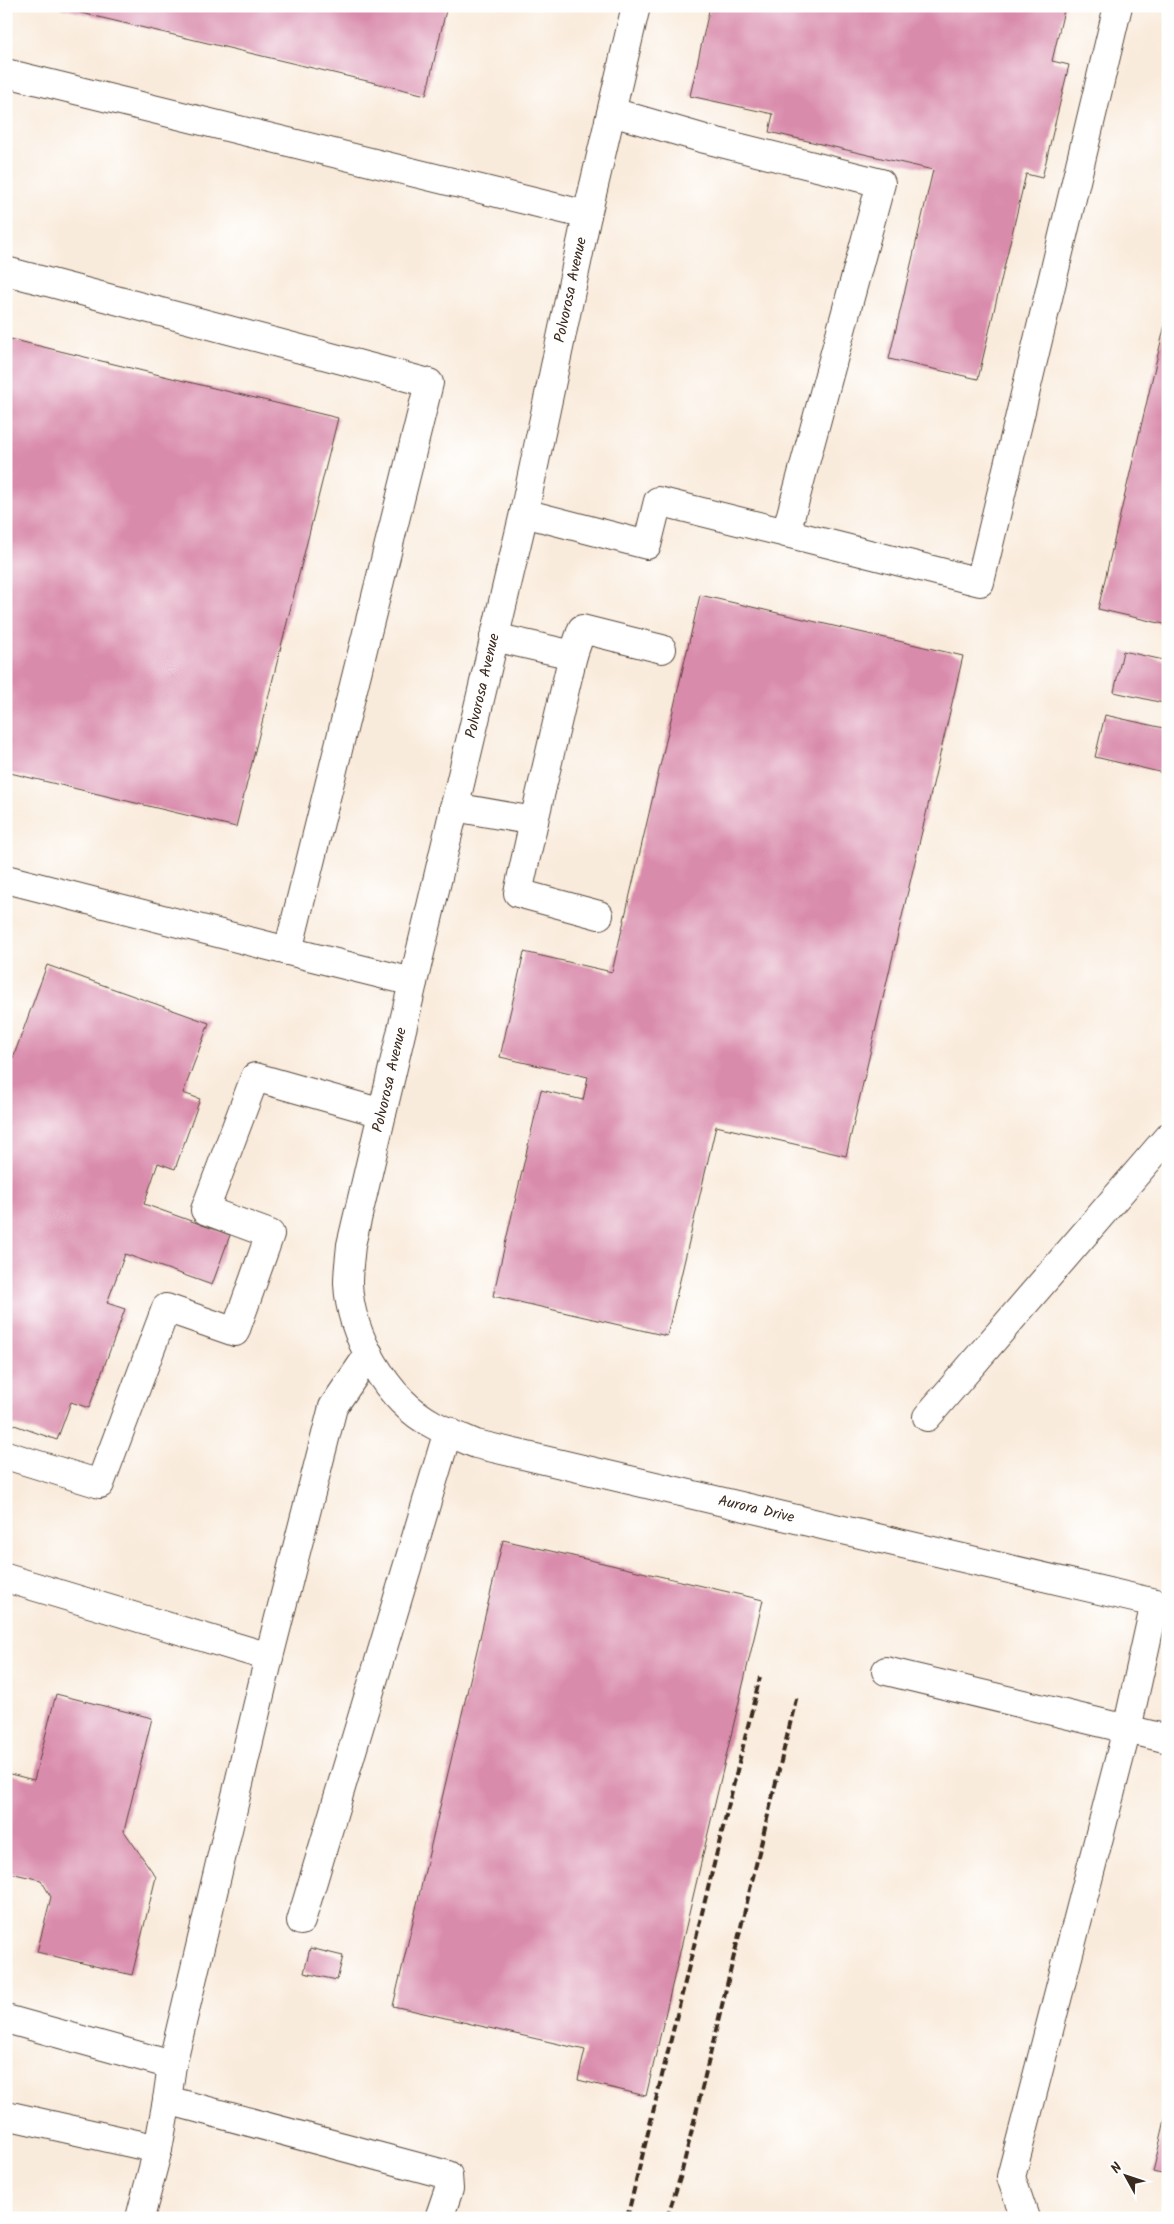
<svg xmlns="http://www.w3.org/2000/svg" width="1174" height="2224" viewBox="0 0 1174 2224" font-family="Kalam,sans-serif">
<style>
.building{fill:#d98bab}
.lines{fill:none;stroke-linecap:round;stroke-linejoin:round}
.minor-casing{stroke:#58473a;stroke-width:30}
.minor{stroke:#fff;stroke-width:28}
.rail{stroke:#3b2a1e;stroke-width:4;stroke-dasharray:8 4;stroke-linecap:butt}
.labels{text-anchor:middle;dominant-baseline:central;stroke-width:5;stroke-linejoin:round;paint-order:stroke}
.street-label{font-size:15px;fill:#3b2a1e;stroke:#fff}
</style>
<rect width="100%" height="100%" fill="#fff"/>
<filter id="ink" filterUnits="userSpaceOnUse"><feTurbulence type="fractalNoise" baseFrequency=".02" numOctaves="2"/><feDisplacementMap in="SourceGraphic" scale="10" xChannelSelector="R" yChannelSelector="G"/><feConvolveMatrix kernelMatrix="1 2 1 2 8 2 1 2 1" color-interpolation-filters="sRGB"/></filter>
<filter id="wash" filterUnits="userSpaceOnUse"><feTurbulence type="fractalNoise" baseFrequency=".0096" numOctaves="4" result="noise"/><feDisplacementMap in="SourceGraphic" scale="20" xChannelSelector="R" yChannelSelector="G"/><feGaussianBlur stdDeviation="1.12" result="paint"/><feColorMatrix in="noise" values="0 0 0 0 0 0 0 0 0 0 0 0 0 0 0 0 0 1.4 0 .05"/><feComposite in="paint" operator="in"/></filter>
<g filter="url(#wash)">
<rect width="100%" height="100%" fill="#f9ebdb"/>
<g id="blocks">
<path class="building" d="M52 6H447L426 95Z
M710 6H1065L1052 61 1069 65 1042 178 1026 174 978 379 889 359 933 170 769 132 773 114 690 96Z
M1167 316H1168V625L1098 609Z
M6 338 338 418 236 827 6 772Z
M700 595 963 656 846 1156 716 1126 667 1336 493 1296 541 1090 583 1100 588 1077 500 1057 524 952 612 972Z
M1123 651 1168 661V704L1114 692Z
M1105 715 1168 729V774L1095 757Z
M47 965 209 1023 183 1093 200 1099 175 1169 158 1163 144 1204 230 1235 212 1285 125 1254 107 1303 125 1309 89 1408 71 1402 57 1440 6 1422V1077Z
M503 1540 763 1600 646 2096 578 2080 585 2050 393 2006Z
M56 1694 152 1718 124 1831 156 1877 132 1975 37 1952 51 1897 41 1880 6 1872V1773L34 1780Z
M310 1948 343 1956 337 1980 304 1973Z
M1167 2111H1168V2176L1153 2172Z"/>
</g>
</g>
<g filter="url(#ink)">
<use href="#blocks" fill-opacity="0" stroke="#58473a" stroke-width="1"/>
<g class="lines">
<defs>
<g id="minor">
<path id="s1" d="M636 6 587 215 524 513 351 1245C350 1257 348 1270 348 1283 350 1335 387 1401 434 1425 447 1432 462 1438 476 1444L1168 1606"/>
<path d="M6 73 587 215"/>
<path d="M6 271 429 383 288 951 6 879"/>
<path d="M524 513 647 545 658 501 786 533 881 183 705 139 612 112"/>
<path d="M786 533 980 582 1118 6"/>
<path d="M573 655 582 629 662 649"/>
<path d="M454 807 534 821 573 655 494 637"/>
<path d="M534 821 518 893 599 915"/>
<path d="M288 951 413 982"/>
<path d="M927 1417 1168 1137"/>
<path d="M6 1455 100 1484 166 1308 235 1332 270 1234 205 1210 255 1077 382 1113"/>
<path d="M6 1578 269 1657 333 1407 369 1354"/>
<path d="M269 1657 172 2065 167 2100 448 2175 449 2189 439 2218"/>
<path d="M886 1671 1127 1729 1155 1603"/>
<path d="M301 1921 448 1431"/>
<path d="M6 2019 172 2065"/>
<path d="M6 2115 158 2149 167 2100"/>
<path d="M140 2218 158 2149"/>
<path d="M1025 2218 1011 2177 1127 1729 1168 1739"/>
</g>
</defs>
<use href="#minor" class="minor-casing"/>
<use href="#minor" class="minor"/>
<path class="rail" d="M627 2218 760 1677
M667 2218 681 2175 797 1695"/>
</g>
</g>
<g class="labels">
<g class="street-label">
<text transform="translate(571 290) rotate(-78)">Polvorosa Avenue</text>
<text transform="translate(483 686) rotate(-77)">Polvorosa Avenue</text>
<text transform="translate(390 1080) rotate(-77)">Polvorosa Avenue</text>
<text stroke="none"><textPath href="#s1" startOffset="1816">Aurora Drive</textPath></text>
</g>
</g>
<rect width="1174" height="2224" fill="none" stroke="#fff" stroke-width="25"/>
<g transform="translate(1126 2176) rotate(310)" stroke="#ffffff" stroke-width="4" paint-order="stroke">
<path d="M0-4L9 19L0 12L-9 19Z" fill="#3b2a1e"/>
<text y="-8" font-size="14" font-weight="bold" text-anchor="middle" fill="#3b2a1e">N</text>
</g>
</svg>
